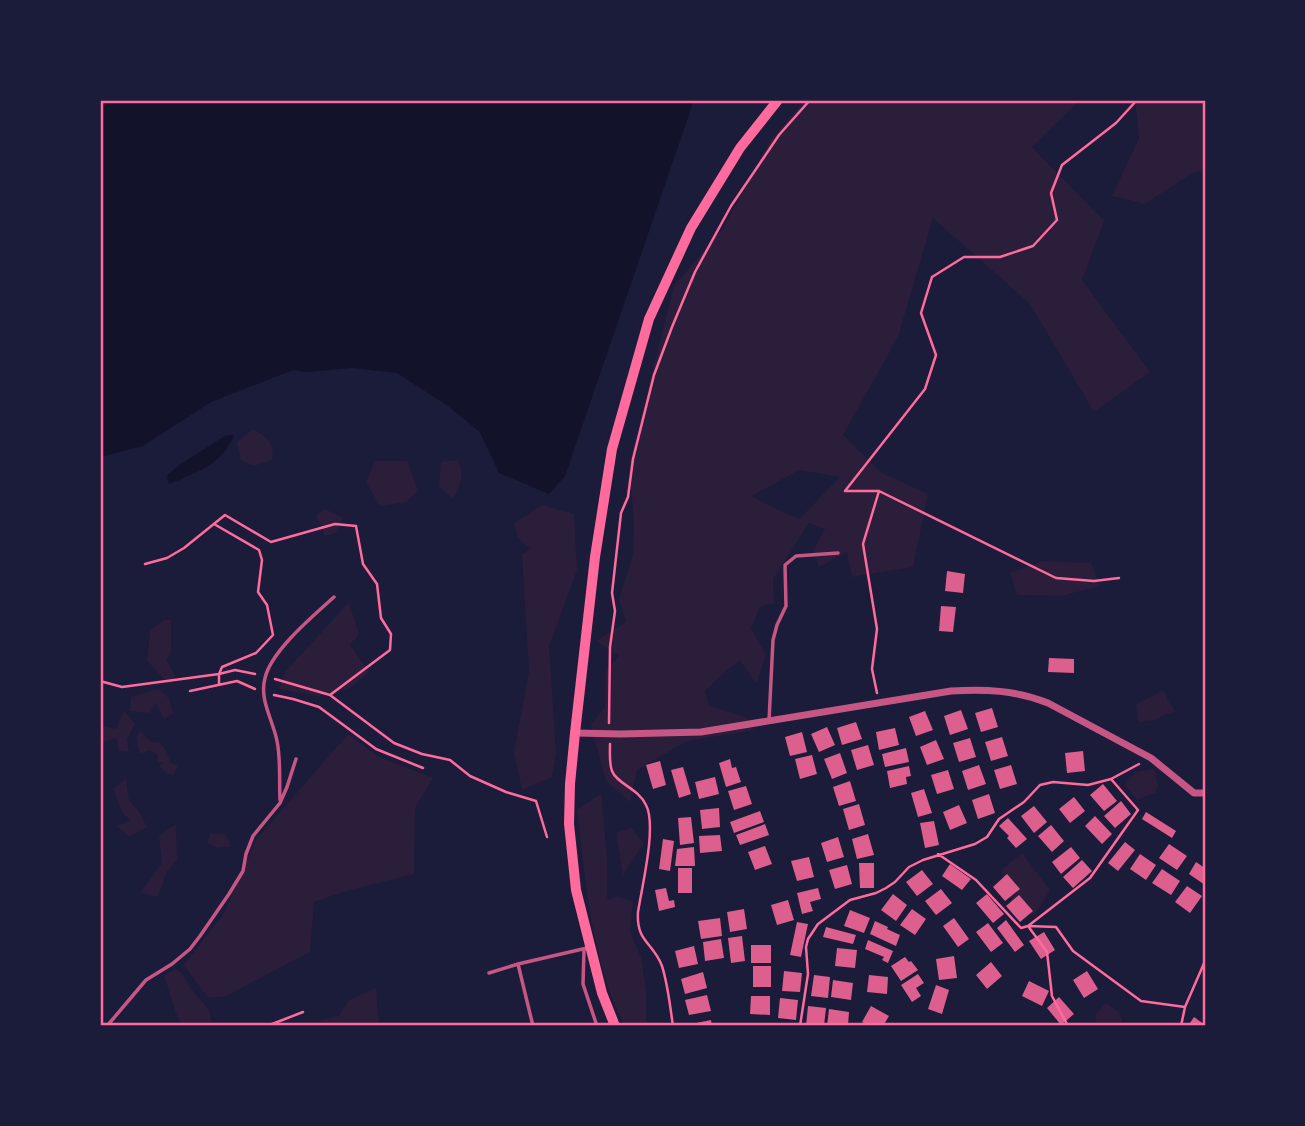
<svg xmlns="http://www.w3.org/2000/svg" width="1305" height="1126" viewBox="0 0 1305 1126" font-family="Figtree,sans-serif">
<style>
.green{fill:#2a1e3b;fill-rule:evenodd}
.water{fill:#12122b}
.building{fill:#dd5f8e}
.lines{fill:none;stroke-linecap:round;stroke-linejoin:round}
.path{stroke:#ff6b9d;stroke-width:2.5}
.service{stroke:#c65784;stroke-width:3.5}
.minor{stroke:#c65784;stroke-width:7}
.secondary{stroke:#ff6b9d;stroke-width:10}
.neatline{fill:none;stroke:#ff6b9d;stroke-width:2.5}
</style>
<rect width="100%" height="100%" fill="#1b1b3a"/>
<path class="green" d="M805 100H1080L1032 147 1104 221 1082 280 1150 372 1094 412 1030 304 933 218 898 337 843 435 882 473 928 494 913 567 852 577 847 552 819 567 813 551 825 529 809 523 773 579 774 603 760 607 751 628 766 655 756 684 740 660 726 671 705 691 709 706 746 717 754 730 687 741 637 770 630 802 606 781 596 745 591 724 605 707 606 670 619 656 596 641 626 622 619 599 633 555 634 522 629 464 674 286 723 228 770 141ZM799 470 840 477 799 519 770 506 752 496Z
M1135 100H1205V171L1192 173 1145 204 1112 196 1139 138Z
M253 429C265 436 276 443 272 460L253 466 241 460 237 442Z
M458 460C465 477 461 483 453 499L439 486 441 462Z
M375 461H407L418 490 407 502 380 506 366 482Z
M542 505 574 514 577 570 549 646 556 753 552 777 522 790 514 752 529 671 522 554 530 549 518 538 514 523Z
M325 509 343 518 336 533 325 536 316 515Z
M1043 561 1091 563 1100 586 1061 596 1017 595 1010 573Z
M349 602 359 634 350 645 369 672 350 688 319 696 279 689 285 672Z
M163 620H171V654L166 659 175 675 170 685 147 661 150 631Z
M158 689 169 698 173 714 164 719 156 703 150 713 130 711 131 697Z
M1164 690 1168 701 1176 712 1169 713 1156 720 1138 722 1136 704Z
M124 710 135 724 127 739 129 752 118 751 117 738 100 743V725L116 729Z
M140 731 151 742 160 743 167 752 170 762 178 766 174 775 168 774 159 766 163 763 158 762 157 754 149 750 140 754 136 738Z
M348 734 377 756 433 778 415 808 414 874 346 891 314 902 310 952 226 996 208 998 184 965 223 915 256 840Z
M1154 769 1158 786 1155 793 1137 800 1125 785 1135 772Z
M126 779 129 800 140 813 147 827 129 837 117 826 130 821 122 812 113 789Z
M601 793 607 857V899L618 897 633 901 630 932 641 957 646 990V1022L661 1026H625C591 964 586 880 577 810Z
M176 824 177 860 166 873 158 897 140 893 162 863 159 836Z
M631 828 644 843 623 875 616 833Z
M211 833 225 834 232 846 217 848 207 842Z
M1022 853 1050 890 1034 916 1013 904 1001 870Z
M176 969 182 973 190 988 209 1010 212 1025 210 1026H182L175 1011 164 975Z
M376 988 379 1026H319L320 1020 339 1016 348 1001Z
M1106 1003 1119 1012 1124 1026H1097L1095 1015Z"/>
<path class="water" d="M100 100H694L565 476 549 494 499 473 480 432 448 406 397 373 352 368 305 372 293 370 211 402 143 446 100 457Z
M234 435C222 465 197 472 169 484L167 476 179 465 225 436Z"/>
<path class="building" d="M947 571 965 574 963 593 945 591Z
M941 606 956 607 953 632 939 631Z
M1049 658 1074 659V673L1048 672Z
M992 708 998 727 981 732 975 713Z
M961 710 968 729 950 735 944 716Z
M925 711 933 730 916 736 909 717Z
M856 722 862 739 842 745 837 728Z
M827 727 835 745 819 752 811 734Z
M895 728 899 745 879 750 876 732Z
M802 732 807 752 790 756 785 737Z
M1002 737 1008 756 991 761 985 742Z
M970 738 976 757 959 762 953 743Z
M936 740 944 759 927 765 920 747Z
M868 745 874 765 857 770 851 750Z
M906 748 909 762 885 767 882 754Z
M1083 751 1085 771 1067 773 1065 753Z
M840 753 847 773 832 779 824 759Z
M812 755 817 774 800 779 795 759Z
M730 759 732 768 736 767 741 782 726 787 719 763Z
M660 761 666 785 653 789 646 765Z
M979 765 986 784 968 790 962 771Z
M1011 765 1017 784 1000 789 994 770Z
M909 766 911 776 906 777 907 784 890 788 887 771Z
M683 767 691 794 679 798 671 770Z
M948 770 954 789 937 794 931 775Z
M715 777 719 794 699 799 695 782Z
M850 781 856 801 839 806 833 787Z
M1103 784 1117 801 1104 811 1090 795Z
M746 786 752 804 734 810 728 791Z
M924 789 932 813 918 817 911 793Z
M989 794 995 813 978 819 972 800Z
M1074 797 1085 811 1070 823 1059 809Z
M1121 801 1131 814 1115 828 1104 816Z
M859 804 865 825 849 830 843 809Z
M959 805 967 823 950 830 943 812Z
M1034 806 1047 822 1034 833 1021 816Z
M719 808 720 827 702 829 700 810Z
M760 811 764 822 734 833 730 822Z
M1146 812 1176 831 1172 838 1142 819Z
M1095 816 1112 834 1102 844 1085 826Z
M691 817 694 843 680 845 678 818Z
M1008 818 1027 839 1016 848 1007 838 1009 836 999 826Z
M934 821 939 845 925 848 920 823Z
M765 824 769 835 740 845 736 835Z
M1051 825 1064 841 1052 852 1038 836Z
M868 834 874 855 857 859 852 839Z
M720 835 722 851 700 853 699 836Z
M838 837 844 857 827 862 821 843Z
M663 839 674 841 670 871 659 869Z
M1125 842 1135 850 1118 871 1108 863Z
M1169 844 1187 856 1177 870 1159 858Z
M765 846 772 864 755 870 748 852Z
M694 847 695 866H675L677 849Z
M1071 847 1080 858 1061 874 1052 862Z
M1140 854 1156 865 1146 880 1130 869Z
M809 857 814 877 797 881 791 861Z
M1082 860 1092 871 1073 888 1063 877Z
M1196 862 1205 868V885L1189 874Z
M859 863H874V888H860Z
M950 864 971 879 962 890 942 876Z
M847 865 852 884 835 889 829 870Z
M678 868H692V893H678Z
M1162 869 1180 881 1171 895 1152 883Z
M922 870 933 884 917 896 906 882Z
M1007 874 1020 889 1005 901 993 887Z
M1187 886 1202 896 1190 913 1175 902Z
M666 888 669 901 674 900 675 907 659 911 655 890Z
M818 888 821 899 810 902 813 911 802 914 797 893Z
M941 889 952 903 936 915 925 901Z
M893 894 907 905 896 921 881 910Z
M987 894 1004 914 993 923 976 903Z
M1019 895 1033 911 1020 922 1006 906Z
M788 900 794 920 777 925 771 905Z
M744 909 747 929 730 932 727 912Z
M912 909 926 919 915 935 900 925Z
M850 910 870 918 864 933 844 926Z
M720 918 722 936 701 939 698 921Z
M954 918 969 939 958 947 943 926Z
M1006 920 1024 945 1015 952 997 928Z
M875 921 888 927 887 929 900 935 896 946 870 934Z
M797 922 808 924 801 957 790 955Z
M988 923 1003 943 991 952 976 932Z
M826 927 856 935 853 944 823 937Z
M1044 932 1055 950 1041 959 1029 941Z
M742 936 745 961 731 963 728 938Z
M721 939 724 958 705 961 703 942Z
M868 940 893 951 888 963 882 960 884 957 865 949Z
M751 945H771V963H751Z
M694 946 698 964 679 968 675 951Z
M837 948 857 950 855 968 835 966Z
M954 956 957 978 939 980 936 959Z
M905 957 909 962 911 961 918 970 901 981 891 966Z
M991 962 1002 976 987 989 976 975Z
M753 966H771V987H753Z
M784 971 802 973 800 992 782 991Z
M1087 971 1098 989 1084 998 1073 980Z
M703 972 707 988 685 994 681 979Z
M918 974 924 983 916 988 921 996 912 1002 901 985Z
M814 975 830 977 828 998 811 996Z
M869 975 888 977 887 994 867 992Z
M833 980 853 983 851 1000 831 997Z
M1029 981 1049 991 1042 1006 1022 996Z
M936 985 949 990 942 1014 928 1009Z
M707 995 711 1011 689 1015 685 1000Z
M751 996H770V1015L750 1014Z
M1059 997 1074 1014 1061 1025 1047 1008Z
M780 998 798 1000 796 1020 778 1018Z
M808 1006 826 1008 824 1026H806Z
M871 1006 889 1016 883 1026H870L862 1022Z
M829 1009 849 1012 848 1026H827Z
M1194 1017 1205 1025V1026H1188Z
M711 1020 712 1026H691V1024Z"/>
<g class="lines">
<path class="path" d="M214 524 259 550 262 560 258 592 267 605 273 635 256 653 222 667 219 674V684
M145 564 167 558 184 548 225 515 271 542 335 524 356 526 363 564 377 584 381 618 391 634 390 650 330 695
M1119 578 1094 581 1056 578 879 491H845L925 389 936 355 921 313 932 277 964 257H1000L1033 246 1057 220 1051 193 1062 165 1116 123 1137 100
M275 679 330 695 394 743 422 754 450 760 470 776 506 792 536 801 547 837
M100 681 122 687 219 674 235 670 255 674
M190 691 237 681 255 689
M877 693 872 669 877 629 863 544 879 491
M274 695 293 699 319 707 376 749 423 768
M609 723 610 647 615 611 612 593 621 513 628 497 633 459 654 375 672 327 695 272 731 206 779 135 810 100
M610 744C610 752 609 763 612 771 617 784 638 788 646 805 657 826 642 886 638 912 636 942 653 942 662 966 668 985 670 1006 673 1026
M938 854 976 880 1021 928 1028 926 1090 878 1138 810 1111 779
M1028 926 1056 927 1073 951 1141 1001 1185 1007
M1028 926 1047 952 1052 996 1068 1026
M267 1026 303 1012
M800 1026 808 974 806 947 808 939 818 924 850 900 876 893 886 888 895 882 909 867 923 860 975 844 987 837 999 819 1024 802 1040 785 1053 782 1088 785 1111 779 1139 764
M1181 1026 1185 1007 1205 961"/>
<path class="service" d="M769 721 773 640 777 625 786 606 785 565 796 556 838 553
M280 800C279 781 281 760 277 741 273 720 259 700 265 678 271 651 314 615 334 597
M584 950 583 984 597 1026
M518 964 533 1026
M489 973 518 964 587 948
M107 1026 146 980 172 964 190 949 200 936 229 894 243 871 246 854 253 836 280 803 287 787 296 759"/>
<path class="minor" d="M575 733 621 734 701 732 951 691C984 689 1016 690 1048 703L1151 758 1194 793H1205"/>
<path class="secondary" d="M615 1026 602 993 576 890 569 824 570 784 575 733 595 557 612 449 649 319 691 228 740 148 778 100"/>
</g>
<rect width="1305" height="1126" fill="none" stroke="#1b1b3a" stroke-width="203"/>
<rect x="102" y="102" width="1102" height="922" class="neatline"/>
</svg>
